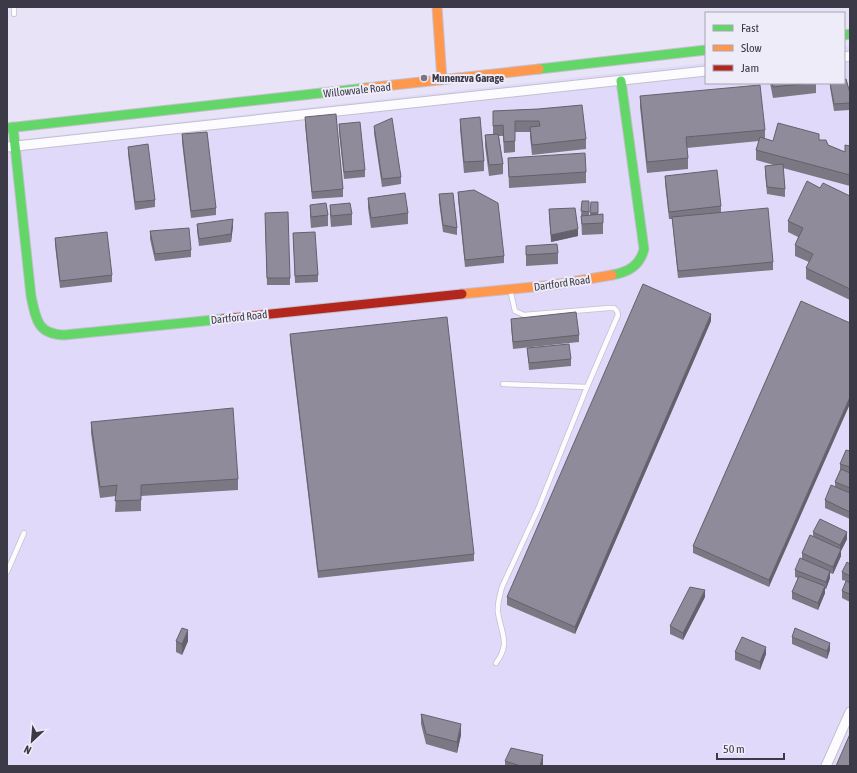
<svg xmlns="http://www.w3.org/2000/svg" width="857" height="773" font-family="'Asap Condensed',sans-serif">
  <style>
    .built { fill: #e1d9fa }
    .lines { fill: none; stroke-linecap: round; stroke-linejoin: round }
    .lane-casing { stroke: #c3c0cf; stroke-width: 6 }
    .street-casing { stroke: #c3c0cf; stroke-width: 11 }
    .fast-casing { stroke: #c3c0cf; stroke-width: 11 }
    .slow-casing { stroke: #c3c0cf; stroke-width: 11 }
    .jam-casing { stroke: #c3c0cf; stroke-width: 11 }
    .lane { stroke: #fcfbfe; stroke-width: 4.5 }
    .street { stroke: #fcfbfe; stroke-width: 9 }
    .fast { stroke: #63d668; stroke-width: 9 }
    .slow { stroke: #ff974d; stroke-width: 9 }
    .jam { stroke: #b3261e; stroke-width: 9 }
    .wall { fill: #7b7884 }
    .shaded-wall { fill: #64616c }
    .building { fill: #8f8b9a; stroke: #64616c }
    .poi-dot { fill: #797585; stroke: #efecfa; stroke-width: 1.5 }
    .labels { text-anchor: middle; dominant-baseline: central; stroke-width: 4; stroke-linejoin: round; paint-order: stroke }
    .poi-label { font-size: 11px; font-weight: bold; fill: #3d3a48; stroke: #efecfa; text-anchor: start }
    .street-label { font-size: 11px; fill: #3d3a48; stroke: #efecfa }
  </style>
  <rect width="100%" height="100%" fill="#e8e3f7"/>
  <path class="built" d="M850 46V766H7V141L706 63V83H844V47Z"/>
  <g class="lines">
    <defs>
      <path id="lane" d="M14 7V14
        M503 384 587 387 618 315 617 311 614 308H609L524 315 515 311 510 289
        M7 572 24 533
        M496 663C511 643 501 634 498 612 497 603 500 595 502 587L538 509 587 387"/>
      <path id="street" d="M844 57 850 56
        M7 147 706 71
        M826 766 850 712"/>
      <path id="fast" d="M844 35 850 34
        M539 69 706 50
        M13 127 31 296C36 319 37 334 64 335L223 319
        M7 128 366 88
        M612 275C628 272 640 266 644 249L621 81"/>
      <path id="slow" d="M437 7 442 80
        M366 88 539 69
        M462 294 553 285 612 275"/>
      <path id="jam" d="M223 319 462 294"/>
    </defs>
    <use href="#lane" class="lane-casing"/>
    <use href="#street" class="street-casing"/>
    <use href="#fast" class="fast-casing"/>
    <use href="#slow" class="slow-casing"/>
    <use href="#jam" class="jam-casing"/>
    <use href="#lane" class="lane"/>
    <use href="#street" class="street"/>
    <use href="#fast" class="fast"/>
    <use href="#slow" class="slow"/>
    <use href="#jam" class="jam"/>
  </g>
  <path class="wall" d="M770 83H816V93L773 98Z
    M830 83H844L850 93V110L834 111 830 87Z
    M640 96 765 130V139L773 141 819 140 828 145 845 152 850 146V186L783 168 785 189V197L767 194 765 173V166L774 165 756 160V150L759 141 687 148 688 158V169L647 173 640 107Z
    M538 109 586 139V149L532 155 530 137V132H515V152L504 153 503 136H499L503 164V174L489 176 485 146V135L493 134V111Z
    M305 117 343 189V197L312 199 305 124Z
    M460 119 484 161V171L464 173 460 129Z
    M339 124 365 170V177L344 179 339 132Z
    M374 126 401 177V184L382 187 374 133Z
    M182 134 216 208V215L191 218 182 142Z
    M128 147 155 200V207L135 210 128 154Z
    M508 158 586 172V183L509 188Z
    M665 176 721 206V213L773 262V270L678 278 672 219H669L665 183Z
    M820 188 850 196V300L806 279V268L809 262 795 256V245L798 237 788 232V221Z
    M458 192 504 256V263L465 267 458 199Z
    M439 194 457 228V235L443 232 439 202Z
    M368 198 408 213V224L371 228 368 208Z
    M582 201H589V215H590L591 202H598V214H603V234L582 235 581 216Z
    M310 205 328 215V226L311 228 310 216Z
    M330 205 352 214V225L331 227 330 215Z
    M549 209 578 236 551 242 549 216Z
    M265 220 290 278V285H267Z
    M197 224 233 226 231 242 199 246 197 231Z
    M150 231 191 250V257L155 261 150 239Z
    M293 233 318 275V282L295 283Z
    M55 238 112 275V282L60 288 55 245Z
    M526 246 558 253V264L526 266Z
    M801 301 769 587 693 553V546Z
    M511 319 579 335V342L513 349 511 326Z
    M711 321 575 634 507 605V597Z
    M290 334 474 554V561L318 578 290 341Z
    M527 348 571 359V366L529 370Z
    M91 422 238 479V490L141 496V511L115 512 116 496 100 498 91 433Z
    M850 451V519L825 508V500L835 487V482L840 470V464Z
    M813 532 847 539 841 551V556L833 574 830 573V578L826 589H825V593L818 610 792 599V592L798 578 795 577V570L802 559V553L813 536Z
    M850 553V602L842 598V591L846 581 842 580V572L849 563V556Z
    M705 597 683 640 670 634V626Z
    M792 637 830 650 827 659 792 644Z
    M176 641H188L182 655 176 652Z
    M735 652 766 654 760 670 735 660Z
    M421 714 461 735 457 753 426 744 421 724Z
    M505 761 543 766H505Z"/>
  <path class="shaded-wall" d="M233 219V226L231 242V234Z
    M578 229V236L551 242V235Z
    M711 314V321L575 634V627Z
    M850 397V404L769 587V580Z
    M847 532V539L841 551V556L833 574V567L840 550V545Z
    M830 571V578L826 589V582Z
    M825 586V593L818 610V603Z
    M705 590V597L683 640V633Z
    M188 630V641L182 655V644Z
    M830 643V650L827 659V651Z
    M766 647V654L760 670V662Z
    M461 724V735L457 753V742Z
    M543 755V766H540Z"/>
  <path class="building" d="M844 79H846L850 93V103L834 104 830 83H844Z
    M772 83H811L773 87Z
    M760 85 765 130 686 137 688 158 647 162 640 96Z
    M582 105 586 139 532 145 530 127 540 126 539 121H515V141L504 142 503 125 493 126V111L538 109Z
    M336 114 343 189 312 192 305 117Z
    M480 117 484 161 464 162 460 119Z
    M392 118 401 177 382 179 374 126Z
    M360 122 365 170 344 172 339 124Z
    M778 123 819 134V140H826L828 145 845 152V145L850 146V175L756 150 760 137 773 141Z
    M207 132 216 208 191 211 182 134Z
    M498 134 503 164 489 165 485 135Z
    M148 144 155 200 135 202 128 147Z
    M585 153 586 172 509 177 508 158Z
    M783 164 785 189 767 187 765 166Z
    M717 170 721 206 669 212 665 176Z
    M807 181 820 188 823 183 850 196V289L806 268 813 254 795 245 803 228 788 221Z
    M474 190 498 203 504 256 465 260 458 192Z
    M405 193 408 213 371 218 368 198Z
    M453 193 457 228 443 225 439 194Z
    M582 201H589V212L581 211Z
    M591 202H598V213H590Z
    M326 203 328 215 311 217 310 205Z
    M350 203 352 214 331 216 330 205Z
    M575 208 578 229 551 235 549 209Z
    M768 208 773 262 678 271 672 217Z
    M288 212 290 278H267L265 213Z
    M603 214V223L582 224 581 216Z
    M233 219 231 234 199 239 197 224Z
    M189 228 191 250 155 254 150 231Z
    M107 232 112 275 60 281 55 238Z
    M315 232 318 275 295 276 293 233Z
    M557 244 558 253 526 255V246Z
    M643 284 711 314 575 627 507 597Z
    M801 301 850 323V397L769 580 693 546Z
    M576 312 579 335 513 342 511 319Z
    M447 317 474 554 318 571 290 334Z
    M569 344 571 359 529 363 527 348Z
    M233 408 238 479 141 485V500L115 501 117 485 100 487 91 422Z
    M846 450 850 451V467L840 464Z
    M841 469 850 473V488L835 482Z
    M831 485 850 493V512L825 500Z
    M820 519 847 532 840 545 813 532Z
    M810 535 841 549 833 567 802 553Z
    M800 558 830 571 826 582 795 570Z
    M847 562 850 564V576L842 572Z
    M799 576 825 586 818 603 792 592Z
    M846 581 850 583V594L842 591Z
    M690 587 705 590 683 633 670 626Z
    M182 628 188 630 182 644 176 641Z
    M795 628 830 643 827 651 792 637Z
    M742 637 766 647 760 662 735 652Z
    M421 714 461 724 457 742 426 734Z
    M850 734V766H836Z
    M511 748 543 755 540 766H521L505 761Z"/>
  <circle class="poi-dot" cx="424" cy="78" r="4"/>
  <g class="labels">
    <g class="poi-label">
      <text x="432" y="78">Munenzva Garage</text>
    </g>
    <g class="street-label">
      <text transform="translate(357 90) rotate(-6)">Willowvale Road</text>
      <text transform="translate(562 283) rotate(-8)">Dartford Road</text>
      <text transform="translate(239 317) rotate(-6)">Dartford Road</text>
    </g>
  </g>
  <rect width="857" height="773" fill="none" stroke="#3d3a48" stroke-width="16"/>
  <rect x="705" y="12" width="140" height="72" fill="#efecfa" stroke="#a8a5b3"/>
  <rect x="713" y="25" width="20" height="6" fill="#63d668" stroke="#a8a5b3"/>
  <text x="741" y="32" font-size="12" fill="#3d3a48">Fast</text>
  <rect x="713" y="45" width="20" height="6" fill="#ff974d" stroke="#a8a5b3"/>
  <text x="741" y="52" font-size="12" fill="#3d3a48">Slow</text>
  <rect x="713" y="65" width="20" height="6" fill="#b3261e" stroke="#a8a5b3"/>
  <text x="741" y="72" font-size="12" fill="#3d3a48">Jam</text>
  <g transform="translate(32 741) rotate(206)" stroke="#efecfa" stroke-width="3" paint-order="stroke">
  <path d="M0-3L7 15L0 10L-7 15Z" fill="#3d3a48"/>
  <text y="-6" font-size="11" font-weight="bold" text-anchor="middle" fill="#3d3a48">N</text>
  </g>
  <path d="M717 753v6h67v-6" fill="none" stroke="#3d3a48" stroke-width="2"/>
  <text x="723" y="753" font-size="12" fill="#3d3a48" stroke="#efecfa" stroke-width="3" paint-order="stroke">50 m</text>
</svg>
